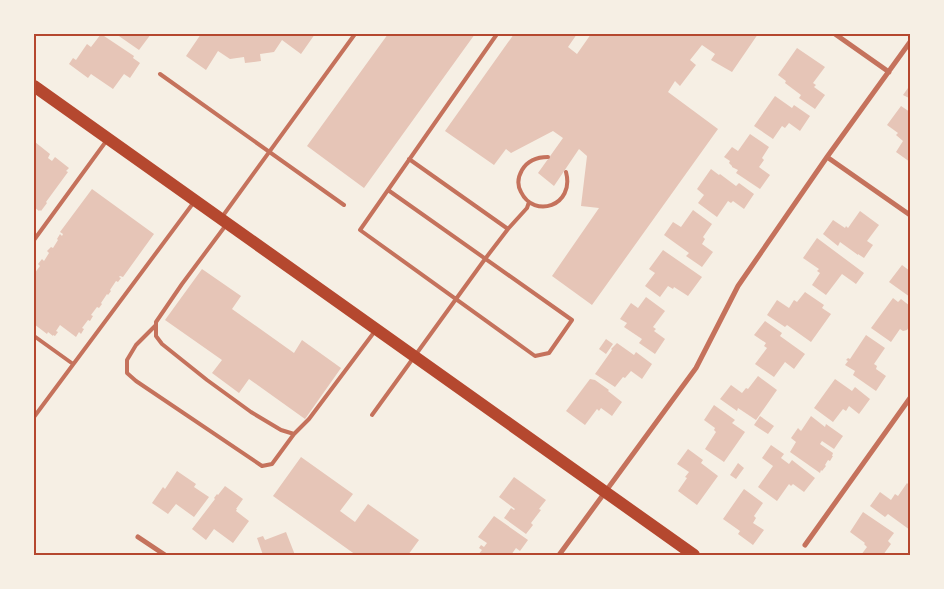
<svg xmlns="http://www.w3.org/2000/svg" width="944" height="589" font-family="'Varela Round',sans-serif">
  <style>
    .building { fill: #e6c5b7 }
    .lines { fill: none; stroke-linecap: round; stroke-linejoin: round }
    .service { stroke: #c5725c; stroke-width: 4 }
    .minor { stroke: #c5725c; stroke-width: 5 }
    .primary { stroke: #b5482f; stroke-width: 12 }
    .neatline { fill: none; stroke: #b5482f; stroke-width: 2 }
  </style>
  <rect width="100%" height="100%" fill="#f6efe4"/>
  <path class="building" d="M101 34 134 56 133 58 140 63 130 78 124 74 113 89 91 74 88 78 69 64 73 58 76 60 87 44 91 47Z
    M116 34H151L139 50Z
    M201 34H315L301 54 282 40 274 52 260 54 261 61 245 63 244 57 230 59 218 51 206 70 186 56Z
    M388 34H475L364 188 307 146Z
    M514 34H577L568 47 577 54 591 34H758L732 72 711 60 715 54 702 45 690 60 696 65 680 86 675 81 668 92 718 129 592 305 552 276 599 208 581 206 587 156 579 149 554 186 538 173 563 138 553 131 511 153 506 149 494 165 445 131Z
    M797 48 825 67 813 83 816 85 814 87 825 95 815 109 799 98 801 95 785 83 786 81 778 75Z
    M908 88 910 90V96L909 98 903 95Z
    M775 96 792 108 794 105 810 116 800 131 789 123 785 128 782 126 773 139 754 126Z
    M901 106 910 112V162L896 152 903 141 896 135 898 133 887 125Z
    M750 134 769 147 762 158 764 160 759 167 770 175 760 189 736 173 738 170 732 167V166L729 163 730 161 724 157 732 147 738 151Z
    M35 142 50 154 48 158 52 161 55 157 69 168 66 171 68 172 46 202 47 203 41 211 40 210 39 211 34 207V144Z
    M711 169 719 175 720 174 736 186 739 183 754 194 744 209 733 201 731 203 728 201 717 217 698 203 704 195 697 189Z
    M92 189 154 234 123 277 120 276 119 277 121 278 118 282 116 281 110 290 111 291 108 295 107 294 101 303 102 304 99 308 97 307 91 315 93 316 90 321 88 320 82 328 84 329 81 334 79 332 76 337 60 325 56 331 58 332 55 336 53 335V336L48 332 47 334 34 324V274L40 266 38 264 42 259 44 261 49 253 47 251 51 247 53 248 58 240 57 239 60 234 62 236 63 234 60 232Z
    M693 210 712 224 703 237 705 239 702 244 713 252 702 267 686 256 689 253 664 235 673 222 681 227Z
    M860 211 879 225 867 241 873 245 864 258 858 254V255L840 242 838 246 823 234 833 220 845 228 846 226 848 228Z
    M817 238 864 273 856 284 842 274 826 295 812 285 820 273 817 271 819 269 803 258Z
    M663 250 702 277 688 296 674 287 673 289 668 286 660 297 645 286 655 273 649 269Z
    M902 265 910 271V297L889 282Z
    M202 269 241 296 232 309 294 353 302 340 341 368 305 419 249 379 239 393 212 373 222 360 165 320Z
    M805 292 824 305 822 308 831 314 811 342 787 325 785 327 767 315 777 300 789 308 794 300 797 302Z
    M646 297 665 311 653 327 656 329 654 331 665 339 655 354 639 343 642 339 624 327 627 323 620 319 631 303 638 308Z
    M893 298 898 302 901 299 910 306V328L909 327 907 330 903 331 900 329 891 342 871 328Z
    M765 321 782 333 780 336 805 354 794 369 785 362 774 377 755 364 767 348 764 346 766 343 754 335Z
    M866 335 885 348 874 364 877 366 876 369 886 376 876 391 853 375 855 371 845 365 848 361 846 360 848 358 850 359Z
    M606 339 613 344 606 354 599 349Z
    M617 343 634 355 636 352 652 364 642 379 631 371 625 378 623 377 615 387 595 374 612 350 611 349Z
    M758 376 777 390 756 420 738 408 737 411 720 399 731 385 742 393 746 388 748 389Z
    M590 379 595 380 609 390 608 391 622 402 612 416 601 408 599 411 597 409 585 425 566 411Z
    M835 379 852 391 855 387 870 399 859 414 849 406 846 411 843 409 833 422 814 408Z
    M714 405 735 420 732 423 745 432 724 462 705 449 716 432 714 430 715 428 704 420Z
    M760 416 774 426 768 434 754 425Z
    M811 416 825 427 826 424 843 436 834 449 822 441 820 444 833 453 832 456H833L830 461 828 460 825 465 826 466 822 471 821 470 820 473 790 452 796 442 791 438 798 428 801 431Z
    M771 445 784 454 781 458 789 464 792 460 815 478 804 492 793 484 791 486 789 484 777 501 758 487 773 466 762 458Z
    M688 449 703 460 701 463 718 476 697 505 678 491 687 478 685 477 689 472 677 464Z
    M301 457 353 494 340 511 355 522 368 504 419 540 408 555H356L273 496Z
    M738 463 744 468 736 479 730 475Z
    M177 471 196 484 194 487 209 497 194 517 176 504 168 514 152 503 163 487 165 489Z
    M514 477 546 500 539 509 541 510 531 523 533 525 526 534 504 518 511 508 514 510 515 509 499 497Z
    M907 483 910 486V530L888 514 885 517 870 506 880 492 891 500 895 494 898 496Z
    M225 486 243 499 236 509H237L236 511 249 521 233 543 214 529 206 540 192 529 215 499 214 498 217 494 218 495Z
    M744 489 763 503 754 516 756 518 753 523 764 530 753 545 738 534 740 531 723 519Z
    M863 512 894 533 888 541 891 544 883 555H861L867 547 864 544 865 543 850 532Z
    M494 516 528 540 520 551 516 548 511 555H478L482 550 479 548 481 545 484 547 487 543 478 537Z
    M286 532 295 555H263L257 538 263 536 265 540Z"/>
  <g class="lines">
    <path class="service" d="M160 74 344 205
      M548 157C537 157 528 160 522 170 518 177 517 185 521 192 534 219 575 206 566 172
      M409 159 508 229
      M388 190 572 320 549 353 535 356 360 230 497 34
      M222 217 355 34
      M226 225 182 284 156 322V336L162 344 207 380 251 412 281 430 294 434 309 419 375 331
      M34 240 107 140
      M156 325 136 345 127 360V373L136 381 262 466 272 464 294 434
      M34 336 73 364
      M372 415 485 259 508 229 527 208 529 202
      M34 417 194 202"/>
    <path class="minor" d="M835 34 889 72
      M827 157 910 215
      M138 537 165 555
      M805 545 910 398
      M559 555 696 368 738 286 827 157 910 42"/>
    <path class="primary" d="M34 86 694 555"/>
  </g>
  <rect width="944" height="589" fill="none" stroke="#f6efe4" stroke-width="70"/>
  <rect x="35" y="35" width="874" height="519" class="neatline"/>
</svg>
